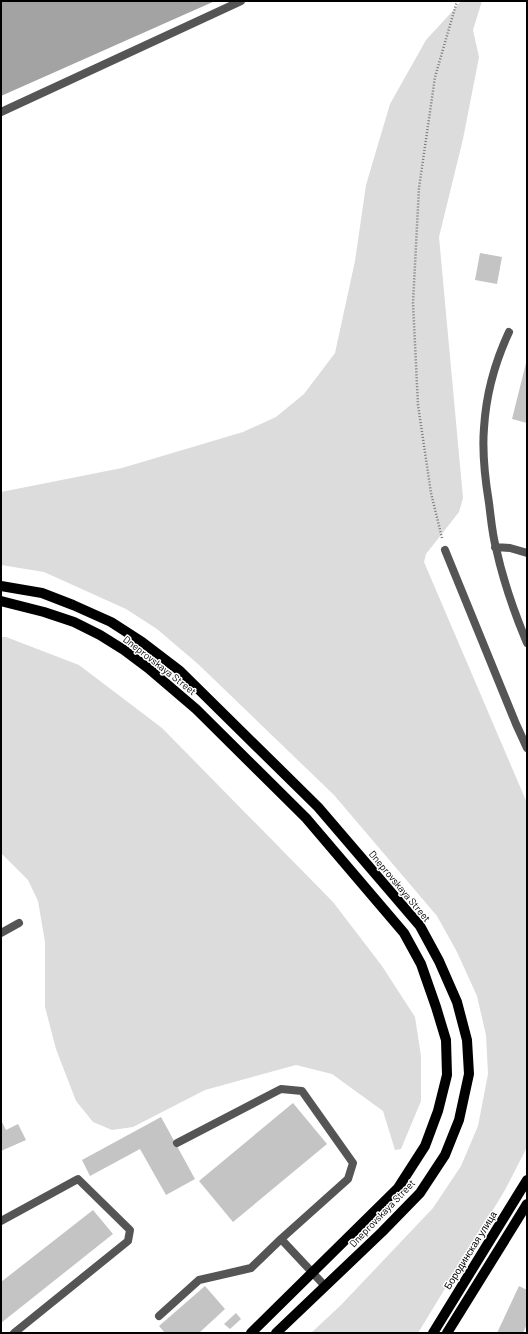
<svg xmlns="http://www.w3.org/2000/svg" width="528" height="1334" font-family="Barlow,sans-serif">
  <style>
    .green { fill: #dcdcdc }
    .water { fill: #a3a3a3 }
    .building { fill: #c4c4c4 }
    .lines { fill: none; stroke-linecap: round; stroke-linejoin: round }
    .path { stroke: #777; stroke-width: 2.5; stroke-dasharray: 1 2; stroke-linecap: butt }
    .service { stroke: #555; stroke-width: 8 }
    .primary { stroke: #000; stroke-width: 10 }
    .labels { text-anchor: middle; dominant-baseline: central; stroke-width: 3; stroke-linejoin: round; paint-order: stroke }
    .street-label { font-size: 10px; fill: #000; stroke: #fff }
  </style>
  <rect width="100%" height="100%" fill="#fff"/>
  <path class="green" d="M461 1H482L473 30 479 57 463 139 439 237 463 498 459 512 426 554 424 562 527 803V1147L505 1190 418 1333H311L341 1305 433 1208 461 1166 478 1126 488 1074 486 1035 477 996 457 952 437 916 334 795 198 664 157 629 126 609 44 572 1 565V492L122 468 243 432 276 417 304 394 335 353 355 261 366 185 390 104 426 40 448 16Z
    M1 637H6L79 665 162 728 333 902 382 966 415 1017 421 1056V1101L401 1149 395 1150 383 1111 332 1074 296 1065 205 1090 133 1127 112 1130 93 1122 76 1101 56 1049 45 1007V942L38 901 28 880 1 853Z"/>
  <path class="water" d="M1 1H215L1 96Z"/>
  <path class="building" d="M480 253 502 257 497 284 475 280Z
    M526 363H527V423L512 419Z
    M293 1103 327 1144 233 1222 199 1181Z
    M161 1117 195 1179 166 1195 140 1149 90 1176 82 1160Z
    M1 1120 6 1130 18 1124 26 1140 1 1151Z
    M93 1210 113 1234 1 1323V1282Z
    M205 1286 225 1309 199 1333H165L159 1326Z
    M519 1286 527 1290V1324L523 1333H497Z
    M236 1313 241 1319 230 1329 224 1324Z"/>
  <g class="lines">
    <path class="path" d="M442 538 431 493 418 405 413 303 419 188 435 77 457 1"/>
    <path class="service" d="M1 112 241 1
      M509 332C495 362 486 395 484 428 482 453 485 479 489 503 491 518 492 533 496 548 503 580 514 612 527 643
      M495 547 510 548 527 553
      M445 550 516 724 527 748
      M1 933 19 923
      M177 1143 281 1089 302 1091 353 1163 348 1179 281 1239
      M1 1221 78 1179 130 1230 128 1241 14 1333
      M159 1316 199 1280 251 1268 281 1239 325 1286"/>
    <path class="primary" d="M1 586 42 593 73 605 111 622 142 642 180 671 318 807 420 926 439 961 457 1002 467 1040 469 1074 459 1120 445 1155 420 1193 382 1232 276 1333
      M1 601 44 612 74 622 100 635 124 650 148 668 196 709 306 818 404 933 421 964 436 1007 446 1040 447 1075 438 1111 425 1146 398 1188 251 1333
      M433 1333 527 1180
      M447 1333 527 1204"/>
  </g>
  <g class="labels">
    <g class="street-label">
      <text transform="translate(160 665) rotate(38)">Dneprovskaya Street</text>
      <text transform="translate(400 886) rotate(50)">Dneprovskaya Street</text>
      <text transform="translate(382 1213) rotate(-46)">Dneprovskaya Street</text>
      <text transform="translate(470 1250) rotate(-58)">Бородинская улица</text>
    </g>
  </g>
  <rect width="528" height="1334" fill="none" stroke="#000000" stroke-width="4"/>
</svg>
